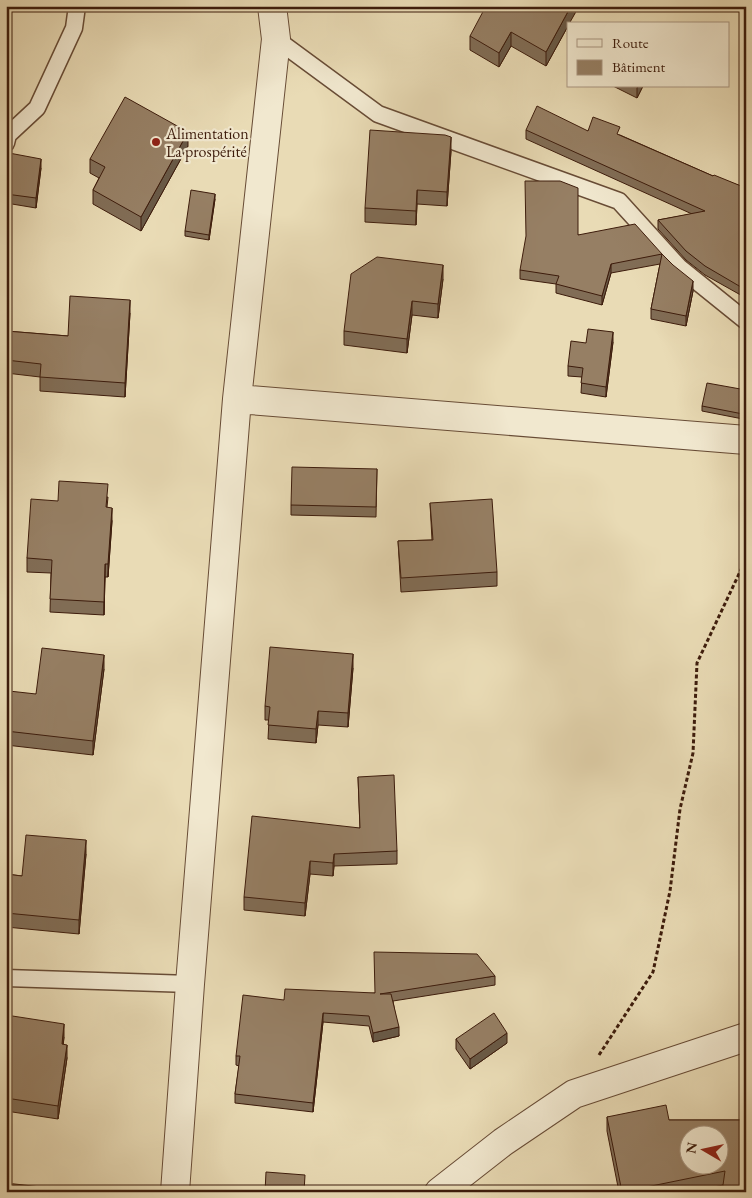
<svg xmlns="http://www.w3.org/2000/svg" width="752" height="1198" font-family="'EB Garamond',serif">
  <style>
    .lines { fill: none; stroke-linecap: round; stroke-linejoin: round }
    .lane-casing { stroke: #684c36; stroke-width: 19 }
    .street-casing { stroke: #684c36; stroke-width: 30 }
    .path { stroke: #3d1c0c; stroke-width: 3; stroke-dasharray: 4 2.5; stroke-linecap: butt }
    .lane { stroke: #f1e8cf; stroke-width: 16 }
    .street { stroke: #f1e8cf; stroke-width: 28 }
    .wall { fill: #816d56; stroke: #3d1c0c }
    .shaded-wall { fill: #695946; stroke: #3d1c0c }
    .building { fill: #967f64; stroke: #3d1c0c; fill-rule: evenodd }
    .poi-dot { fill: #8f2418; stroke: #f1e8cf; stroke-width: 2 }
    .labels { text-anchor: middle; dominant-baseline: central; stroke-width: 4.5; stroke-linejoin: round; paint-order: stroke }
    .poi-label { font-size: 16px; fill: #3d1c0c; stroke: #f1e8cf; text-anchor: start }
  </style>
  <rect width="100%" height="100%" fill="#e9dbb5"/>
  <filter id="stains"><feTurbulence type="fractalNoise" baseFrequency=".004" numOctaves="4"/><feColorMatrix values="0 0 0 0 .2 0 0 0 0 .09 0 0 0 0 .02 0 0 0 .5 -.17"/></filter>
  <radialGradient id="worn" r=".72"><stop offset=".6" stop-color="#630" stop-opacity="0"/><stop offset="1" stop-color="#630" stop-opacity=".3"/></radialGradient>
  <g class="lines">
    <defs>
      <path id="lane" d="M276 39 378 114 619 201 679 267 746 321
        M6 143 8 135 37 108 74 28 77 6
        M6 978 190 984"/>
      <path id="street" d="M237 399 746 440
        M175 1192 190 984 237 399 276 39 272 6
        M439 1192 503 1142 574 1094 746 1037"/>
    </defs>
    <use href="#lane" class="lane-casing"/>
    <use href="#street" class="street-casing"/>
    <path class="path" d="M599 1055 653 972 670 891 680 809 693 753 697 663 746 559"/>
    <use href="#lane" class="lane"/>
    <use href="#street" class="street"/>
  </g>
  <path class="wall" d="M578 6V8L568 24V26L546 66 511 46 499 67 470 50V36Z
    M613 86H643L637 98Z
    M526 130 588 131 620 135 713 176 746 188V204L745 206 746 207V298L705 275 686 260 658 229V220L692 214 526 139Z
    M188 146 141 231 93 204V190L99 178 90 173V159Z
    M451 151 447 206 417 204 416 225 365 222V208Z
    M41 168 36 208 6 203V172Z
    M215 199 209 240 185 236V231Z
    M578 235 662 254 693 291 686 326 651 319V309L660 264 611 273 602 305 556 293V284L520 279V270Z
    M443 279 438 318 412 315 407 353 344 345V331Z
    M130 313 125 397 40 391V377L6 373V331L68 336Z
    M613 342 606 397 581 393 582 377 568 376V366L586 343Z
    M746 390V406L743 419 702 411V406Z
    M377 469 376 517 291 515V505Z
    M108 497 107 507 112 521 108 577H105L104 615 50 612 51 573 27 572V558L58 501Z
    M430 503 497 572V586L401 592 398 541 432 540Z
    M741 556H746V603H741Z
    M353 668 348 727 318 725 316 743 268 739 269 720H265V706Z
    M104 669 93 755 6 745V711L36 694Z
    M358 777 397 851V864L334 866 333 876 310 874 305 916 244 910V897L360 828Z
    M86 854 79 934 6 927V874L22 876Z
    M495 976V985L393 1001 399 1036 373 1042 369 1026 323 1022 313 1112 235 1103V1094L239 1066 236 1065V1056L284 1000 375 993Z
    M6 1015 64 1037 63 1045 67 1058 58 1119 6 1111Z
    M456 1039 507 1043 470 1069 456 1049Z
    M607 1117 669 1120H746L723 1185 691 1192H619L607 1131Z"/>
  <path class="shaded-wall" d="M571 6H578V8L569 24H568V26L546 66V52Z
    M511 32V46L499 67V53Z
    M638 86H643L637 98V88Z
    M188 132V146L141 231V217Z
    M451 137V151L447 206V192Z
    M41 159V168L36 208V198Z
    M417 190V204L416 225V211Z
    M215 194V199L209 240V235Z
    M746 196V204L742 214V205Z
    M611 264V273L602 305V296Z
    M443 265V279L438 318V304Z
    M693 281V291L686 326V316Z
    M130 300V313L125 397V383Z
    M412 301V315L407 353V339Z
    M613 332V342L606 397V387Z
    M112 508V521L108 577V564Z
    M105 564V577L104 615V602Z
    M353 654V668L348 727V713Z
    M104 655V669L93 755V741Z
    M318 711V725L316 743V729Z
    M86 840V854L79 934V920Z
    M334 854V866L333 876V863Z
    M310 861V874L305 916V903Z
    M323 1013V1022L313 1112V1103Z
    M64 1024V1037L62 1057V1044Z
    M399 1027V1036L373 1042V1033Z
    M507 1033V1043L470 1069V1059Z
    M67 1045V1058L58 1119V1106Z"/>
  <path class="building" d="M486 6H571L546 52 511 32 499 53 470 36Z
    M125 97 188 132 141 217 93 190 105 167 90 159Z
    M537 106 588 131 593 117 620 127 617 134 713 176 714 175 746 188V196L742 205 746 207V290L705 266 686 251 658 220 705 211 526 130Z
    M370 130 445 135 451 137 447 192 417 190 416 211 365 208Z
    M9 153 41 159 36 198 6 194V172Z
    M525 181H560L578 188V235L635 224 662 254 611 264 602 296 556 284 559 276 520 270 526 236Z
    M191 190 215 194 209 235 185 231Z
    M662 254 673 265 693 281 686 316 651 309Z
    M377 257 443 265 438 304 412 301 407 339 344 331 351 274Z
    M70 296 130 300 125 383 40 377 41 364 6 360V331L68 336Z
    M588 329 613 332 606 387 581 383 583 368 568 366 571 341 586 343Z
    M707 383 746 390V401L743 414 702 406Z
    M292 467 377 469 376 507 291 505Z
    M59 481 108 484 106 507 112 508 108 564H105L104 602 50 599 52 560 27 558 31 499 58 501Z
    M492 499 497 572 401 578 398 541 433 540 430 503Z
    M741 556H746V586H741Z
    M270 647 353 654 348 713 318 711 316 729 268 725 270 707 265 706Z
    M42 648 104 655 93 741 6 731V711L9 691 36 694Z
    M394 775 397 851 334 854 333 863 310 861 305 903 244 897 252 816 360 828 358 777Z
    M26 835 86 840 79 920 6 913V874L22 876Z
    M374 952 477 954 495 976 380 994H391L399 1027 373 1033 369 1016 323 1013 313 1103 235 1094 240 1056H236L243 995 284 1000 285 989 375 993Z
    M494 1013 507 1033 470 1059 456 1039Z
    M6 1015 64 1024 62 1044 67 1045 58 1106 6 1098Z
    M666 1105 669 1120H746V1192H722L725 1171 622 1192 607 1117ZM690 1136H720V1166H690Z
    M266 1172 305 1175 304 1192H265Z
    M6 1183 50 1188V1192H6Z"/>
  <circle class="poi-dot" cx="156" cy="142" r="5"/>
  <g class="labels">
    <g class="poi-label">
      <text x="166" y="133">Alimentation<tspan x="166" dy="18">La prospérité</tspan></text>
    </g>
  </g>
  <rect width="752" height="1198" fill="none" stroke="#e9dbb5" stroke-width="25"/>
  <rect x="8" y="8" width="737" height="1183" fill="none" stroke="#3d1c0c" stroke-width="2.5"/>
  <rect x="12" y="12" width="727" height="1173" fill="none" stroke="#3d1c0c"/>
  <rect x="567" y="22" width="162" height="65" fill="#f1e8cf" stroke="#a99681"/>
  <rect x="577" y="39" width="25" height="8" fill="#f1e8cf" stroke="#a99681"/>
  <text x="612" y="48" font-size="15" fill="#3d1c0c">Route</text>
  <rect x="577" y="60" width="25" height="15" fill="#967f64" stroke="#a99681"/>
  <text x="612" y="72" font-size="15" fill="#3d1c0c">Bâtiment</text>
  <g transform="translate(704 1150) rotate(279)"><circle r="24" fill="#f1e8cf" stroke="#a99681"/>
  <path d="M0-4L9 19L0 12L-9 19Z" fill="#8f2418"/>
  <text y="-8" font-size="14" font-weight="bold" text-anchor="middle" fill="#3d1c0c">N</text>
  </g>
  <rect width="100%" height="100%" filter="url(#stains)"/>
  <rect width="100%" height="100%" fill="url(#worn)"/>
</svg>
